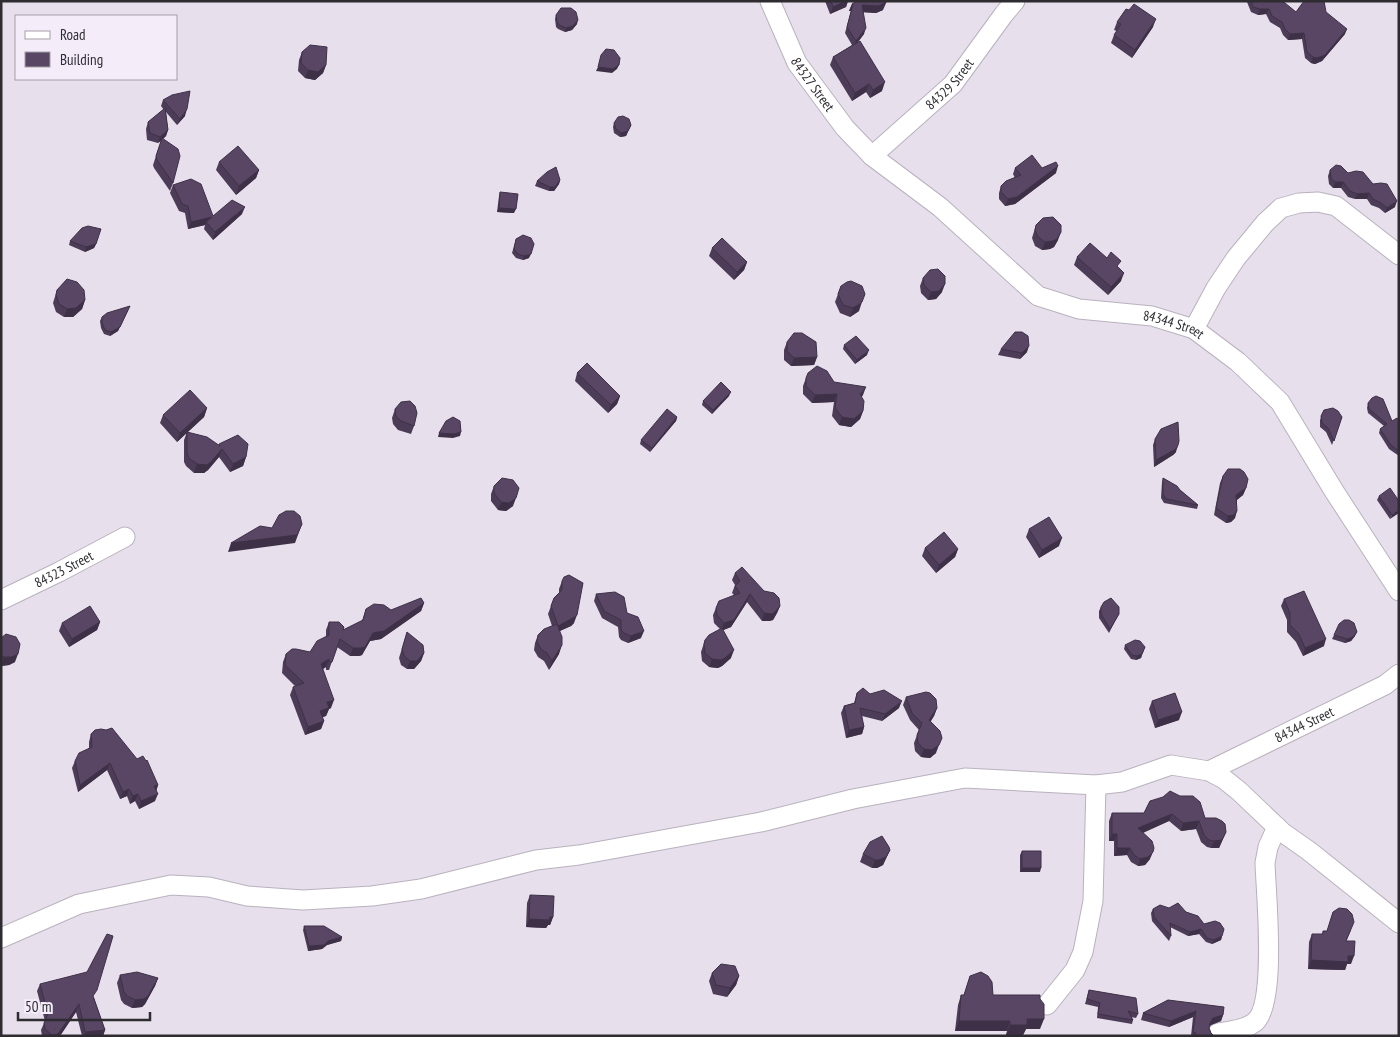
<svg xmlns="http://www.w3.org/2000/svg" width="1400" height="1037" font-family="'PT Sans Narrow',sans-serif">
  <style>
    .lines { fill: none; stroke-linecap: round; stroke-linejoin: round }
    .minor-casing { stroke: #b9b2be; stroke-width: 21 }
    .minor { stroke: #fff; stroke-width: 19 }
    .wall { fill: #4d3c57 }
    .shaded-wall { fill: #3e3147 }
    .building { fill: #594665; stroke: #3e3147 }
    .labels { text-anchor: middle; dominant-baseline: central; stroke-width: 5; stroke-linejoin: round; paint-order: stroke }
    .street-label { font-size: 14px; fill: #2f2c31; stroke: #f4ecf9 }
  </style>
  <rect width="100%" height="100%" fill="#e7dfeb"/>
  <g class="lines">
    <defs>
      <g id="minor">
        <path id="s1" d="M770 1 797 63 845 128 872 156 940 207 1038 296 1079 309 1152 316 1194 329 1238 362 1280 402 1334 491 1399 591"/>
        <path id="s2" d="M872 156 953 84 1004 14 1015 1"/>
        <path d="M1194 329 1216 288 1236 258 1265 223 1281 208 1299 203 1318 202 1336 206 1399 255"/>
        <path id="s3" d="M1 600 59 572 125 537"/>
        <path id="s4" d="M1209 771 1385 685 1399 674"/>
        <path d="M1 938 79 904 171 885 209 887 247 896 303 900 372 896 421 889 536 860 579 855 761 822 853 799 965 778 1096 785 1122 782 1171 765 1209 771 1224 779 1239 791 1282 832 1309 851 1399 923"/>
        <path d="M1047 1005 1075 970 1083 952 1093 901 1096 785"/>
        <path d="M1218 1033C1230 1031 1245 1030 1255 1022 1277 1003 1266 894 1265 863L1268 847 1277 827"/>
      </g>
    </defs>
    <use href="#minor" class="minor-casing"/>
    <use href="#minor" class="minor"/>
  </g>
  <path class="wall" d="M825 1H848L846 7 830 14Z
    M1247 1H1279L1296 12H1326L1345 34 1322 61 1315 64 1311 63 1305 58 1302 39 1288 40 1283 35 1280 28 1270 22 1266 14 1258 15 1251 12 1247 2Z
    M852 4 883 10 876 13 863 12 864 34 858 42 882 91 870 98 866 92 852 101 830 65 833 57 852 45 845 33 851 11H849Z
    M556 15 577 24 572 30 565 32 558 29 556 27 555 19Z
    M1117 22 1153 27 1132 58 1111 43 1114 35 1117 31 1114 30Z
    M302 52 326 65 323 73 315 80 305 78 298 71 299 60Z
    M163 100 185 116 177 125 166 112 168 130 166 136 163 139 173 183 170 191 154 168 153 165 161 141 158 143 147 140 146 129 148 122 164 110 161 106Z
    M614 123 631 125 626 136 620 137 614 133 613 127Z
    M219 162 259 170 256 178 236 195 216 170Z
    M1015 168H1042L1056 173 1015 204 1005 206 999 199V193L1001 186 1015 178 1013 174Z
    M1330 170 1348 173 1373 184 1395 207 1385 213 1379 208 1371 205 1367 199H1355L1348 197 1341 188H1333L1329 184 1328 176Z
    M560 180 559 184 554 191H549L535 186 537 181Z
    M173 185 213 216 242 214 213 240 204 229 205 225 188 229 185 213 179 211 170 193Z
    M500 192 514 213 497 212 499 196Z
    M1036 225 1058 240 1054 247 1050 249 1042 250 1035 246 1032 238Z
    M516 239 529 258 523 260 516 258 512 253Z
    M70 241 96 244 94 248 85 252 69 245Z
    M712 248 747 262 744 270 734 280 709 256Z
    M1077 257 1107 258 1119 268 1121 281 1108 295 1074 265Z
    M923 278 942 292 936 299 928 300 921 293 920 286Z
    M841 286 859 311 850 317 840 313 835 302Z
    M57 290 85 300 82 309 73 317H64L56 312 53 303Z
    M128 310 118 331 110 336 104 334 101 328 100 321 102 317Z
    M787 342 817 357 814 365 791 366 784 360V350Z
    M844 345 867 355 855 364 843 349Z
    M1001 349 1027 352 1020 359 998 355Z
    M577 373 620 396 617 404 608 413 575 381Z
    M806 378 834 382 863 395 861 397 863 411 860 419 851 427 839 425 832 416 834 402 812 403 803 394V386Z
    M729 396 712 414 702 405 703 401Z
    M1368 403 1392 421H1399V456L1389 449 1379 433 1380 429 1384 426 1368 413 1367 408Z
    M207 408 204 417 177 442 160 423 163 415Z
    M395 409 414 426 411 434 398 430 393 424 392 418Z
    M1324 410 1342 417 1332 445 1326 432 1320 427V420Z
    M677 417 676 421 650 452 640 444 641 440Z
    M187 432 219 445 246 457 243 466 230 472 219 457 208 470 204 473H194L186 466 184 462V440Z
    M1155 439 1176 452 1173 455 1154 467 1153 445Z
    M1223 476 1246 488 1243 495 1237 500 1235 518 1231 522 1226 523 1214 515 1220 483Z
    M1163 478 1180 490 1198 505 1197 509 1164 503 1161 498 1162 482Z
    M494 486 513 506 506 511 498 510 491 501V494Z
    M1379 496 1399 501 1390 519 1377 500Z
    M1029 529 1059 546 1039 558 1026 537Z
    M925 548 958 549 955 557 936 573 922 556Z
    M735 573 764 591 780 606 777 613 773 620 769 621H762L747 602 731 627 723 630 731 658 722 666 718 668 709 667 702 661 701 652 705 640 720 629 714 623 713 615 716 608 734 595 732 593 735 585 732 580Z
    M562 581 574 623 571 626 560 631 559 654 549 670 544 661 538 657 534 650 535 643 538 635 552 626 548 614 554 598 559 593V589Z
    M596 594 627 613 641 638 628 643 621 640 619 637 618 627 602 618 594 601Z
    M1284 599 1324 646 1303 656 1296 642 1287 632V620L1281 606Z
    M424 603 421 611 381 639 370 641 362 655 359 656H350L337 647 329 670H326V667L323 669 331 708 329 709 326 716 322 717 324 721 321 729 305 735 290 695 293 687 295 686 282 673 283 662 286 654 310 652 326 637V630L329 622 343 630 362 621 366 609 391 610Z
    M1101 607 1119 614 1109 633 1099 618V611Z
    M100 622 97 630 69 647 59 631 62 623Z
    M407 632 424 653 421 661 414 669H407L401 665 399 658Z
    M1334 635 1355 636 1351 641 1345 643 1332 639Z
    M1 638 15 662 9 665 1 666Z
    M1125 645 1145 647 1141 658 1136 660 1131 659 1124 649Z
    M857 693 870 694 899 708 882 721 862 716 864 727 862 734 846 738 841 713 844 706 854 703Z
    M906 697 937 708 934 716 931 721 936 753 930 758 921 757 915 751 914 743 919 730 910 720 903 705Z
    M1152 701 1179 720 1155 728 1149 709Z
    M91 734 137 759 146 761 158 785 156 791 155 801 139 809 135 801 130 804 127 796 120 799 107 770 78 792 72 768 75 761 89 748V742Z
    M1150 801 1205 818 1223 839 1219 848H1211L1207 847 1201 842 1196 829 1181 831 1169 821 1143 833 1150 859 1145 865 1138 866 1131 862 1127 855 1114 856V841H1109V821L1112 813H1144Z
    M890 850 883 865 877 868H872L860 862 863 854Z
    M1022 851 1040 872H1020V855Z
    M530 895 553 917 550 925H548L546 928 526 927 527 903Z
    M1169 908 1186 912 1222 936 1221 940 1212 944 1206 942 1199 934 1188 936 1170 927 1171 936 1169 941 1152 921 1151 913 1153 909Z
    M1333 912 1351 930 1346 941 1351 964H1347L1345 970 1308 969 1309 942 1312 934H1322L1323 931H1327Z
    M304 926 342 937 341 941 327 945 322 949 308 951 303 930Z
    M712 973 739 976 736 985 727 997 713 994 709 981Z
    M120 975 158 978 155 986 145 1004 142 1007 132 1008 124 1004 121 1000 117 983Z
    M970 976 993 995 1040 1029H1026L1023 1035H1006L1007 1031H955L958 1005 961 995H964Z
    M40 984 94 998 105 1030 103 1036H82L76 1012 60 1036H42L41 1030 45 1021 37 991Z
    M1089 990 1138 1014 1136 1018 1131 1017 1133 1020 1132 1024 1097 1018 1098 1007 1085 1004Z
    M1168 1000 1223 1015 1221 1021 1211 1025 1209 1027 1211 1033 1214 1036H1191L1193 1017 1169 1027 1141 1020 1143 1013Z"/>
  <path class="shaded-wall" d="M846 1H848L846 7 830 14 833 7Z
    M887 1 883 10 876 13 859 12 862 5Z
    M852 4H853L851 11H849Z
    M1260 9H1269L1266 14 1258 15Z
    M1156 19 1153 27 1132 58 1135 50Z
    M578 20 577 24 572 30 565 32 566 28Z
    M866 28 864 34 854 47 856 41Z
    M1347 29 1345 34 1322 61 1315 64 1311 63 1313 57Z
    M1304 33 1302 39 1288 40 1290 34Z
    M326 65 323 73 315 80 305 78 308 70Z
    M619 65 617 69 612 73 596 71 598 67Z
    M885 82 882 91 870 98 873 90Z
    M869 84 866 92 852 101 855 93Z
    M187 109 185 116 177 125 180 119Z
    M631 125 626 136 620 137 621 133Z
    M168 130 166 136 158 143 160 137Z
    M1058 166 1056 173 1015 204 1005 206 1008 199Z
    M259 170 256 178 236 195 239 186Z
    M560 180 559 184 554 191H549L550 187Z
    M1335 182H1343L1341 188H1333Z
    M1369 193 1367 199H1355L1357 194Z
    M1397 201 1395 207 1385 213 1387 208Z
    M245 207 242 214 213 240 215 232Z
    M499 208 516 209 514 213 497 212Z
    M212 217 206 222 205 225 188 229 191 222Z
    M1061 232 1058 240 1054 247 1050 249 1042 250 1045 242Z
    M96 244 94 248 85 252 86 247Z
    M531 254 529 258 523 260 524 256Z
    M747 262 744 270 734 280 737 272Z
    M1124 273 1121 281 1108 295 1111 287Z
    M945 284 942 292 936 299 928 300 931 292Z
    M85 300 82 309 73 317H64L67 309Z
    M862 302 859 311 850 317 853 308Z
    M128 310 118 331 110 336 111 332Z
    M1029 346 1027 352 1020 359 1022 353Z
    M869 350 867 355 855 364 857 360Z
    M817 357 814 365 791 366 794 358Z
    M866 387 863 395 857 403 860 394Z
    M731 392 729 396 712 414 713 410Z
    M837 394 834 402 812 403 815 395Z
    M620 396 617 404 608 413 611 405Z
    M207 408 204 417 177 442 180 433Z
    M863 411 860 419 851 427 839 425 842 417Z
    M677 417 676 421 650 452 652 448Z
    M461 432 460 436 453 438 438 437 439 433Z
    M1178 445 1176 452 1173 455 1154 467 1156 460Z
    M222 449 219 457 208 470 204 473H194L197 464Z
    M246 457 243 466 230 472 233 464Z
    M1246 488 1243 495 1234 502 1236 495Z
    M516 498 513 506 506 511 498 510 501 502Z
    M1399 510V513L1390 519 1392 515Z
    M1237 511 1235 518 1231 522 1226 523 1228 516Z
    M302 524 295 543 228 552 231 543Z
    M1062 538 1059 546 1039 558 1042 550Z
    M958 549 955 557 936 573 939 565Z
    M750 594 747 602 731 627 721 631 724 623Z
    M424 603 421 611 381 639 370 641 362 655 359 656H350L353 648 373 633Z
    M780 606 777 613 773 620 769 621H762L764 613Z
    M577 615 574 623 571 626 555 633 558 626Z
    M100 622 97 630 69 647 72 639Z
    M644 631 641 638 628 643 631 636Z
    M1357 632 1355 636 1351 641 1345 643 1347 639Z
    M1326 639 1324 646 1303 656 1305 648Z
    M562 645 559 654 549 670 552 661Z
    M734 650 731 658 722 666 718 668 709 667 712 659Z
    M424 653 421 661 414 669H407L410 661Z
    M18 654 15 662 9 665 1 666 4 657Z
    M1142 654 1141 658 1136 660 1137 656Z
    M329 659 326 667 318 672 321 664Z
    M334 700 331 708 329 709 326 716 317 719 320 711 327 702Z
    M902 701 899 708 882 721 885 714Z
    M937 708 934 716 926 728 929 720Z
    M1182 712 1179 720 1155 728 1158 720Z
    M324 721 321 729 305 735 308 727Z
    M864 727 862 734 846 738 849 730Z
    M939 745 936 753 930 758 921 757 924 749Z
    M110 763 107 770 78 792 80 785Z
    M158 785 156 792 154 786Z
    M129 789 127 796 120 799 123 792Z
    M138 794 135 801 130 804 133 796Z
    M158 794 155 801 139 809 141 801Z
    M1172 814 1169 821 1135 836 1138 828Z
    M1199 821 1196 829 1181 831 1183 823Z
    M1226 832 1219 848H1211L1214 841Z
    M1112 834H1117L1114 841H1109Z
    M1117 848H1130L1127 855 1114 856Z
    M890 850 883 865 877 868H872L875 860Z
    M1153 852 1150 859 1145 865 1138 866 1140 859Z
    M1022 868H1041L1040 872H1020Z
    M550 917H553L550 925H548L546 928 526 927 529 919Z
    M1201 929 1199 934 1188 936 1190 932Z
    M1222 936 1221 940 1212 944 1214 940Z
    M342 937 341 941 327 945 322 949 308 951 309 946Z
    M1348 956H1354L1351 964H1347L1345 970 1308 969 1311 960Z
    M739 976 736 985 727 997 730 988Z
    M158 978 155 986 145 1004 142 1007 132 1008 135 1000Z
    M79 1004 76 1012 60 1036H52Z
    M1196 1011 1193 1017 1169 1027 1171 1021Z
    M1223 1015 1221 1021 1211 1025 1207 1029 1210 1023 1213 1018Z
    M1027 1019H1044L1040 1029H1026L1023 1035H1006L1010 1025Z
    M959 1021H1010L1007 1031H955Z
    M105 1030 103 1036H84L85 1032Z"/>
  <path class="building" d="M831 1H846L833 7Z
    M855 1H886L885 3 878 6 862 5 866 28 856 41 847 27 853 4H852L854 3Z
    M1251 1H1279L1285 3 1296 12 1304 1H1324L1326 12 1347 29 1325 55 1317 58 1313 57 1307 52 1304 33 1290 34 1285 29 1282 22 1272 16 1269 9H1260L1253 7Z
    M1134 4 1156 19 1135 50 1114 35 1121 24 1117 22 1126 9 1129 10Z
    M561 8H571L576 12 578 20 573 26 566 28 559 25 557 22 556 15Z
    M860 41 885 82 873 90 869 84 855 93 833 57Z
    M310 45 327 47 326 65 318 72 308 70 301 63 302 52Z
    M606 49 614 50 620 58 619 65 613 69 598 67 601 55Z
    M190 91 187 109 180 119 163 100 172 95Z
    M165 108 168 130 160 137 150 133 148 122Z
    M623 116 629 119 631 125 628 131 621 133 616 129 614 123 618 117Z
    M162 138 178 149 180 156 173 183 157 160 156 156Z
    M238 146 259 170 239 186 219 162Z
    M1032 155 1042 168 1056 162 1058 166 1017 197 1008 199 1001 192V186L1006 181 1021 175 1015 168Z
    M1336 165 1341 166 1348 173 1356 171 1363 172 1373 184 1381 183 1387 184 1397 201 1387 208 1381 203 1373 199 1369 193 1357 194 1350 191 1343 182H1335L1331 178 1330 170Z
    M556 167 560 180 555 187H550L537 181 547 172Z
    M191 179 201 184 213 216 232 200 245 207 215 232 206 222 212 217 191 222 188 206 182 204 173 185Z
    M500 192 518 194 516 209 499 208Z
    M1053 217 1061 225V232L1057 239 1053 241 1045 242 1038 237 1035 230 1036 225 1043 218Z
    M88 226 101 229 96 244 86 247 70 241 82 228Z
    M523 235 531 238 534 244 531 254 524 256 518 254 514 249 516 239Z
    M722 238 747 262 737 272 712 248Z
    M1090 243 1107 258 1111 252 1121 261 1117 266 1124 273 1111 287 1077 257Z
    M938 269 945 276V284L939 291 931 292 924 285 923 278 930 270Z
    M67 279 77 282 84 290 85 300 76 308 67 309 59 304 56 295 57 290Z
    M851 281 862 286 865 294 862 302 853 308 843 305 838 294 841 286 847 282Z
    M130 306 120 327 111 332 105 330 102 323V317L107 313Z
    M1015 332H1022L1028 336 1029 346 1022 353 1001 349Z
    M794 333H802L816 342 817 357 794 358 787 351V342Z
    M856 336 869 350 857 360 844 345Z
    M587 363 620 396 611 405 577 373Z
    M817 366 827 371 834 382 866 387 860 394 864 401 863 411 854 419 842 417 835 408 837 394 815 395 806 386V378L808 373Z
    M721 382 731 392 713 410 703 401Z
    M190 390 207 408 180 433 163 415Z
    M1376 396 1383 399 1392 421 1397 418 1399 421V451L1391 445 1380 429 1387 424 1369 409 1368 403 1372 398Z
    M410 401 415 406 417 413 414 426 401 421 396 416 395 409 401 402Z
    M1333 408 1338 411 1342 417 1334 441 1328 428 1322 423 1321 416 1324 410Z
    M667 409 677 417 652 448 641 440Z
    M453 417 460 421 461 432 454 434 439 433 446 421Z
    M1178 422 1179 441 1178 445 1176 449 1156 460 1155 439 1161 429Z
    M187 432 207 437 220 446 219 444 238 435 248 444 246 457 233 464 222 449 211 462 207 465 197 464 189 458 187 453Z
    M1228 469H1240L1244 472 1248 479 1246 488 1236 495 1237 511 1234 515 1228 516 1216 508 1223 476Z
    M502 478 513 480 519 488 516 498 509 503 501 502 494 493V486Z
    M1163 478 1177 486 1180 490 1198 505 1166 499 1163 494Z
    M1390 488 1399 501V510L1392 515 1379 496Z
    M286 511H294L300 516 302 524 297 535 231 543 260 526 272 528 279 515Z
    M1049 517 1062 538 1042 550 1029 529Z
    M944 532 958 549 939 565 925 548Z
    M742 567 764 591 774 593 779 598 780 606 775 612 772 614 764 613 750 594 734 620 724 623 717 615 716 608 719 601 740 593 735 586 740 581 735 573Z
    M569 575 583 583 577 615 573 618 558 626 551 606 554 598 562 590V581L564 577Z
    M1304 591 1326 639 1305 648 1299 634 1290 625V613L1284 599Z
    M615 592 624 597 627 613 638 617 644 631 631 636 624 633 621 630V620L604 611 596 594Z
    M421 598 424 603 384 631 373 633 365 647 361 648H353L340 639 332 662H329V659L321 664 334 700 327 702 329 708 320 711 324 721 308 727 293 687 304 683 285 665 286 654 292 649H296L310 652 317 641 329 635V622H339L344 627 343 630 363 620 366 609 374 604 384 605 391 610Z
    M1111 598 1119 607V614L1110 629 1101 614V607L1104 602Z
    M90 606 100 622 72 639 62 623Z
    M1344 620H1349L1354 623 1357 632 1353 637 1347 639 1334 635 1339 624Z
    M557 624 562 637V645L552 661 547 653 541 649 537 642 538 635 544 629Z
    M722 628 734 650 725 658 721 660 712 659 705 653 704 644 705 640 709 635Z
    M407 632 423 645 424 653 417 661H410L404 656 402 649Z
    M6 634 16 637 20 644 18 654 12 657H4L1 656V638Z
    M1135 640 1140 641 1145 647 1142 654 1137 656 1132 655 1125 645Z
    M863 688 870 694 884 690 902 701 885 714 860 708 864 727 849 730 844 706 855 703 857 693Z
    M926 692 930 693 936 699 937 708 929 720 940 731 942 738 939 745 932 750 924 749 918 743 917 735 922 723 912 713 906 697Z
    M1175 693 1182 712 1158 720 1152 701Z
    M112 728 137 759 143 756 146 761 147 760 158 785 154 786 158 794 141 801 138 794 133 796 129 789 123 792 110 763 80 785 75 761 79 753 92 747 91 734 95 730 101 729 106 730Z
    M1170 791 1180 796H1193L1200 802 1205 818H1216L1222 821 1225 824 1226 832 1222 840 1214 841 1209 840 1204 835 1199 821 1183 823 1172 814 1138 828 1152 841 1154 848 1153 852 1148 857 1140 859 1134 855 1130 848H1117V834H1112V813H1144L1150 801 1163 797Z
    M882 836 889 847 890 850 886 857 879 860H875L863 854 870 842Z
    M1022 851H1041V868H1022Z
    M530 895 554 896 553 917H550L549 920 529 919Z
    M1178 903 1186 912 1198 916 1204 924 1215 921 1220 923 1224 929 1222 936 1214 940 1207 938 1201 929 1190 932 1170 923 1171 936 1154 917 1153 909 1160 905 1169 908Z
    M1339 908 1347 909 1352 914 1354 922 1346 941H1355L1354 956H1348V962L1311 960 1312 934H1323V931H1327L1333 912Z
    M304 926H324L342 937 328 941 324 945 309 946Z
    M107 934 113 936 97 990 93 996 105 1030 85 1032 79 1004 58 1034 52 1035 45 1029 44 1023 48 1014 40 984 87 972Z
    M721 964 735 966 739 976 730 988 716 985 712 973Z
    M137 972 158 978 148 996 144 999 135 1000 127 996 124 992 120 975Z
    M981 972 988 976 992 982 993 995H1040V999L1044 1004V1019H1027V1025H1010V1021H959L961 995H964L970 976Z
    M1089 990 1136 998 1138 1014 1128 1011 1133 1020 1098 1014 1100 1003 1087 999Z
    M1168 1000 1224 1007 1223 1015 1213 1018 1210 1023 1209 1028 1211 1033 1214 1036H1195L1196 1033 1193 1032 1196 1011 1171 1021 1143 1013Z"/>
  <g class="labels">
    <g class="street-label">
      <text stroke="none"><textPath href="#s1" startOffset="94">84327 Street</textPath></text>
      <text stroke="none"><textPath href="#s2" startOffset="106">84329 Street</textPath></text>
      <text stroke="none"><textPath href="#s1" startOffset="544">84344 Street</textPath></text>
      <text stroke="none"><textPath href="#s3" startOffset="70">84323 Street</textPath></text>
      <text stroke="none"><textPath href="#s4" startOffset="106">84344 Street</textPath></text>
    </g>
  </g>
  <rect width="1400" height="1037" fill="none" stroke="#2f2c31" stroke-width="5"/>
  <rect x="15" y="15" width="162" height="65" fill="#f4ecf9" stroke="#a59fa9"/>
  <rect x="25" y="31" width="25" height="8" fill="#ffffff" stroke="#a59fa9"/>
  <text x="60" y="40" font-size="15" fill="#2f2c31">Road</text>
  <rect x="25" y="52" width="25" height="15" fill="#594665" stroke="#a59fa9"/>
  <text x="60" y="65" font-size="15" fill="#2f2c31">Building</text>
  <path d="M18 1012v8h132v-8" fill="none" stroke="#2f2c31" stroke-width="2.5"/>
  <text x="25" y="1012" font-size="15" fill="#2f2c31" stroke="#f4ecf9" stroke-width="4" paint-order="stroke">50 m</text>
</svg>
